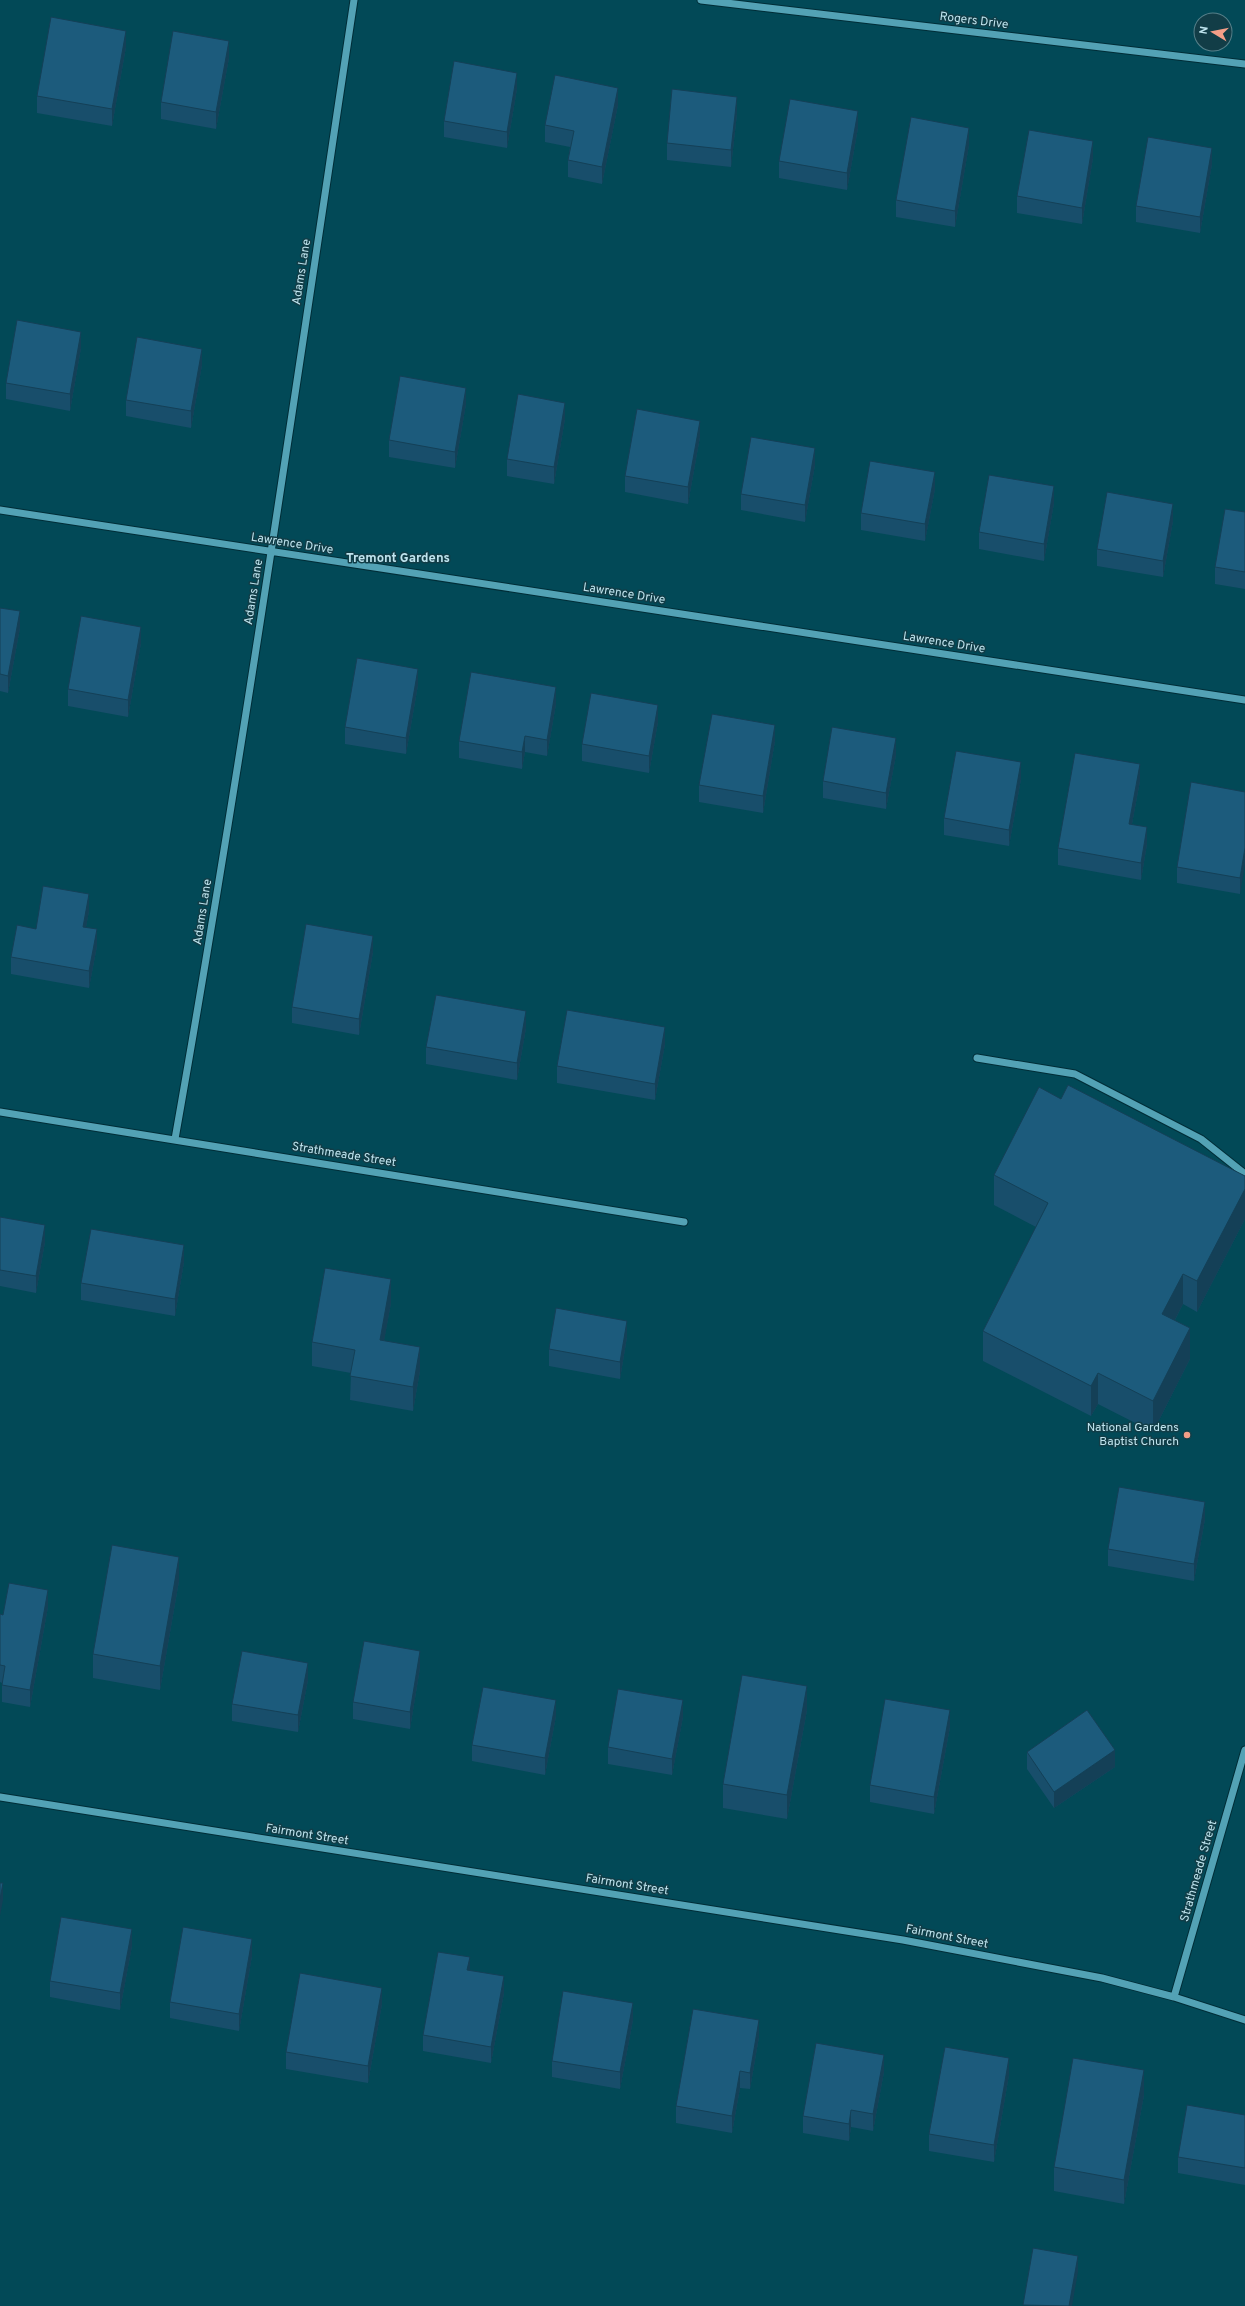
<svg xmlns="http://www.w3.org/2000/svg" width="1245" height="2306" font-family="Overpass,sans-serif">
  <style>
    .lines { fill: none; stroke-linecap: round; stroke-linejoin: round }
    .minor-casing { stroke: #002d37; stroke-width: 9 }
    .minor { stroke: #53a2b5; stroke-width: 7 }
    .wall { fill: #184e6b }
    .shaded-wall { fill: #144057 }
    .building { fill: #1c5b7c; stroke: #144057 }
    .poi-dot { fill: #f49e87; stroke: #123d47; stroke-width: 1.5 }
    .labels { text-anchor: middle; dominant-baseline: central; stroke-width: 3; stroke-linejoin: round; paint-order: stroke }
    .street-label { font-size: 12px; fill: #bfe4ee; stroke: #123d47 }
    .poi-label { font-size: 12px; fill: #bfe4ee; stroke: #123d47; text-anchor: end }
    .neighbourhood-label { font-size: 13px; font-weight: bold; fill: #bfe4ee; stroke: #123d47 }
  </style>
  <rect width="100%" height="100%" fill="#024957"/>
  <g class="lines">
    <defs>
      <path id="minor" d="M701 0 1245 64
        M0 510 1245 700
        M977 1058 1075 1074 1201 1139 1245 1174
        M0 1112 684 1222
        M175 1139C242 761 297 380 354 0
        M0 1797 903 1940 1102 1978 1174 1997 1245 2020
        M1174 1997 1245 1750"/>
    </defs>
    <use href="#minor" class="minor-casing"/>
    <use href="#minor" class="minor"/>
  </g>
  <path class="wall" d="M126 47 112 126 37 113V96Z
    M229 58 216 129 161 119V102Z
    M517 89 507 148 444 137V121Z
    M618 105 602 184 568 177V160L570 147 545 142V125Z
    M737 114 731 167 667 160V143Z
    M858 128 847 190 779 178V161Z
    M969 145 955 227 896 217V200Z
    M1093 158 1082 224 1017 213V196Z
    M1212 164 1200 233 1136 222V206Z
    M81 348 70 411 6 399V383Z
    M202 365 191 428 126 416V400Z
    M466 404 455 468 389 457V440Z
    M565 419 554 484 507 476V459Z
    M700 437 688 504 625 492V476Z
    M815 465 805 522 741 510V494Z
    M935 489 925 541 861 530V513Z
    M1054 503 1044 561 979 549V532Z
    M1245 512V589L1215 584V567Z
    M1173 521 1163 577 1097 566V549Z
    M0 608 20 628 8 693 0 691Z
    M141 643 128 717 68 706V689Z
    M418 685 406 754 345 744V727Z
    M556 704 547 756 525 752 522 769 459 758V741Z
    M658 722 649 773 582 761V744Z
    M775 741 763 813 699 802V785Z
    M896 755 886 809 823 798V781Z
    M1021 779 1009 846 944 835V818Z
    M1140 781 1132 824 1147 844 1141 880 1058 865V848Z
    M1245 792 1240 894 1177 883V867Z
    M89 911 86 927 97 946 89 988 11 974V957L36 929Z
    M373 952 359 1035 292 1023V1007Z
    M526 1028 517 1080 426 1064V1047Z
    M665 1044 655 1100 557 1083V1066Z
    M1061 1099 1245 1176V1219L1197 1312 1183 1304 1175 1320 1190 1359 1153 1432 1098 1404 1091 1416 983 1361V1331L1036 1227 994 1205V1175Z
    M0 1217 45 1242 36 1293 0 1286Z
    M184 1262 175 1316 81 1300V1283Z
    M391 1303 384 1340 420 1371 413 1411 350 1400 351 1373 312 1366V1342Z
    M627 1337 620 1379 549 1366V1349Z
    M1205 1519 1194 1581 1108 1566V1549Z
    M179 1581 160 1690 93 1678V1654Z
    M48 1607 30 1707 2 1702V1683L0 1682V1614L3 1615Z
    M420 1668 410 1729 353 1719V1702Z
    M308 1680 298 1732 232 1721V1704Z
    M807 1710 787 1819 723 1808V1784Z
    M556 1716 545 1775 472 1761V1745Z
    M683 1717 672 1775 608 1764V1747Z
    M950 1727 934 1814 870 1802V1785Z
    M1027 1752 1115 1767 1054 1808 1027 1769Z
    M132 1946 120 2010 50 1997V1981Z
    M252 1956 239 2031 170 2018V2002Z
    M470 1970 504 1993 491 2063 423 2051V2035Z
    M382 2004 368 2083 286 2069V2052Z
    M633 2020 620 2089 552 2077V2061Z
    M759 2037 750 2089 740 2088 732 2133 676 2123V2106Z
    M884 2072 873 2131 851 2127 849 2141 803 2133V2116Z
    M1009 2075 994 2162 929 2151V2134Z
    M1144 2095 1124 2204 1054 2191V2167Z
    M1245 2115V2185L1178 2173V2157Z"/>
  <path class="shaded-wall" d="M126 31V47L112 126V109Z
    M229 41V58L216 129V112Z
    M517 73V89L507 148V132Z
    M618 88V105L602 184V167Z
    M737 97V114L731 167V150Z
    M858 111V128L847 190V173Z
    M969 128V145L955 227V211Z
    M1093 141V158L1082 224V208Z
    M1212 148V164L1200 233V217Z
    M81 332V348L70 411V394Z
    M202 349V365L191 428V411Z
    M466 388V404L455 468V452Z
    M565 403V419L554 484V467Z
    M700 421V437L688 504V487Z
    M815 448V465L805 522V505Z
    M935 472V489L925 541V524Z
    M1054 486V503L1044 561V544Z
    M1173 504V521L1163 577V561Z
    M20 611V628L8 693V676Z
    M141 627V643L128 717V700Z
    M418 669V685L406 754V738Z
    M556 687V704L547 756V740Z
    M658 705V722L649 773V756Z
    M775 725V741L763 813V796Z
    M525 736V752L522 769V752Z
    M896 738V755L886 809V793Z
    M1021 762V779L1009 846V830Z
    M1140 764V781L1129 840V824Z
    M1147 827V844L1141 880V863Z
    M1245 848V865L1240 894V878Z
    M89 894V911L83 944V927Z
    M97 929V946L89 988V971Z
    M373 936V952L359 1035V1019Z
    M526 1011V1028L517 1080V1063Z
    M665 1027V1044L655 1100V1084Z
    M1245 1189V1219L1197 1312V1281Z
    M45 1225V1242L36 1293V1276Z
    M184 1245V1262L175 1316V1299Z
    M1183 1274V1304L1162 1345V1314Z
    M391 1279V1303L380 1364V1340Z
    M627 1321V1337L620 1379V1362Z
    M1190 1328V1359L1153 1432V1401Z
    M420 1347V1371L413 1411V1387Z
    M1098 1373V1404L1091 1416V1386Z
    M1205 1502V1519L1194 1581V1564Z
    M179 1557V1581L160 1690V1666Z
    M48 1590V1607L30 1707V1690Z
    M420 1651V1668L410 1729V1712Z
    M308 1663V1680L298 1732V1715Z
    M807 1686V1710L787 1819V1795Z
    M556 1700V1716L545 1775V1758Z
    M683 1700V1717L672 1775V1759Z
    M950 1710V1727L934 1814V1797Z
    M1115 1750V1767L1054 1808V1792Z
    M3 1883V1900L0 1916V1899Z
    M132 1929V1946L120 2010V1993Z
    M252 1939V1956L239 2031V2014Z
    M470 1957V1974L467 1970Z
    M504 1976V1993L491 2063V2047Z
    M382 1988V2004L368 2083V2066Z
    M633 2003V2020L620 2089V2072Z
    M759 2020V2037L750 2089V2073Z
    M884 2055V2072L873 2131V2114Z
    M1009 2058V2075L994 2162V2145Z
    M1144 2070V2095L1124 2204V2180Z
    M740 2071V2088L732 2133V2116Z
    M851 2110V2127L849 2141V2124Z
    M1078 2256V2272L1072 2306H1069Z"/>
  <path class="building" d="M51 17 126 31 112 109 37 96Z
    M173 31 229 41 216 112 161 102Z
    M454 61 517 73 507 132 444 121Z
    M555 75 618 88 602 167 568 160 574 131 545 125Z
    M672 89 737 97 731 150 667 143Z
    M790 99 858 111 847 173 779 161Z
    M911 117 969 128 955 211 896 200Z
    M1029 130 1093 141 1082 208 1017 196Z
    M1148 137 1212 148 1200 217 1136 206Z
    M17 320 81 332 70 394 6 383Z
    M137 337 202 349 191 411 126 400Z
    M400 376 466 388 455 452 389 440Z
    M518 394 565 403 554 467 507 459Z
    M637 409 700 421 688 487 625 476Z
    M751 437 815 448 805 505 741 494Z
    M870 461 935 472 925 524 861 513Z
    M989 475 1054 486 1044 544 979 532Z
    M1107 492 1173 504 1163 561 1097 549Z
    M1225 509 1245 512V572L1215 567Z
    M0 608 20 611 8 676 0 674Z
    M81 616 141 627 128 700 68 689Z
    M357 658 418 669 406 738 345 727Z
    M471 672 556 687 547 740 525 736 522 752 459 741Z
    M591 693 658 705 649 756 582 744Z
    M712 714 775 725 763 796 699 785Z
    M832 727 896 738 886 793 823 781Z
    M956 751 1021 762 1009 830 944 818Z
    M1075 753 1140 764 1129 824 1147 827 1141 863 1058 848Z
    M1191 782 1245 792V848L1240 878 1177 867Z
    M43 886 89 894 83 927 97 929 89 971 11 957 17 925 36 929Z
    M306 924 373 936 359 1019 292 1007Z
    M436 995 526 1011 517 1063 426 1047Z
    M567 1010 665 1027 655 1084 557 1066Z
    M1068 1085 1245 1176V1189L1197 1281 1183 1274 1162 1314 1190 1328 1153 1401 1098 1373 1091 1386 983 1331 1048 1203 994 1175 1039 1087 1061 1099Z
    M0 1217 45 1225 36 1276 0 1270Z
    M91 1229 184 1245 175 1299 81 1283Z
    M325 1268 391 1279 380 1340 420 1347 413 1387 350 1376 355 1350 312 1342Z
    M556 1308 627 1321 620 1362 549 1349Z
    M1119 1487 1205 1502 1194 1564 1108 1549Z
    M112 1545 179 1557 160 1666 93 1654Z
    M9 1583 48 1590 30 1690 2 1685 5 1666 0 1665V1614L3 1615Z
    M364 1641 420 1651 410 1712 353 1702Z
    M242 1651 308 1663 298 1715 232 1704Z
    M742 1675 807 1686 787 1795 723 1784Z
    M483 1687 556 1700 545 1758 472 1745Z
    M618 1689 683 1700 672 1759 608 1747Z
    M885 1699 950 1710 934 1797 870 1785Z
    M1087 1710 1115 1750 1054 1792 1027 1752Z
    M0 1883H3L0 1899Z
    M61 1917 132 1929 120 1993 50 1981Z
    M183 1927 252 1939 239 2014 170 2002Z
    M438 1952 470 1957 467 1970 504 1976 491 2047 423 2035Z
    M300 1973 382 1988 368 2066 286 2052Z
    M563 1991 633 2003 620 2072 552 2061Z
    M693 2009 759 2020 750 2073 740 2071 732 2116 676 2106Z
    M816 2043 884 2055 873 2114 851 2110 849 2124 803 2116Z
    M945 2047 1009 2058 994 2145 929 2134Z
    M1073 2058 1144 2070 1124 2180 1054 2167Z
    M1187 2105 1245 2115V2168L1178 2157Z
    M1033 2248 1078 2256 1069 2306 1023 2305Z"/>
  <circle class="poi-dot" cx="1187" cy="1435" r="4"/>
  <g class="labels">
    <g class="street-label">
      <text transform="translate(974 21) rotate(7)">Rogers Drive</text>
      <text transform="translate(302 272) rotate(-81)">Adams Lane</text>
      <text transform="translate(292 544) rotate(9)">Lawrence Drive</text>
      <text transform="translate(254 592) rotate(-81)">Adams Lane</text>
      <text transform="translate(624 594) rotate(9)">Lawrence Drive</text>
      <text transform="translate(944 643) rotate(9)">Lawrence Drive</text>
      <text transform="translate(203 912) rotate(-81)">Adams Lane</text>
      <text transform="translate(344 1155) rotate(9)">Strathmeade Street</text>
      <text transform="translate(307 1835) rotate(9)">Fairmont Street</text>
      <text transform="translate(1199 1871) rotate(-74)">Strathmeade Street</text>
      <text transform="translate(627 1885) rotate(9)">Fairmont Street</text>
      <text transform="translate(947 1937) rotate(11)">Fairmont Street</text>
    </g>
    <g class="poi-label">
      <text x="1179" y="1428">National Gardens<tspan x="1179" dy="14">Baptist Church</tspan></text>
    </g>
    <g class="neighbourhood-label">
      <text x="398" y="559">Tremont Gardens</text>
    </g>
  </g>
  <g transform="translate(1213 32) rotate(280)"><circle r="19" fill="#123d47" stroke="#57808a"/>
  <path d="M0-3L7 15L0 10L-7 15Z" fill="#f49e87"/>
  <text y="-6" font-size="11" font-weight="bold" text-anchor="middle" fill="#bfe4ee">N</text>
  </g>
</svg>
